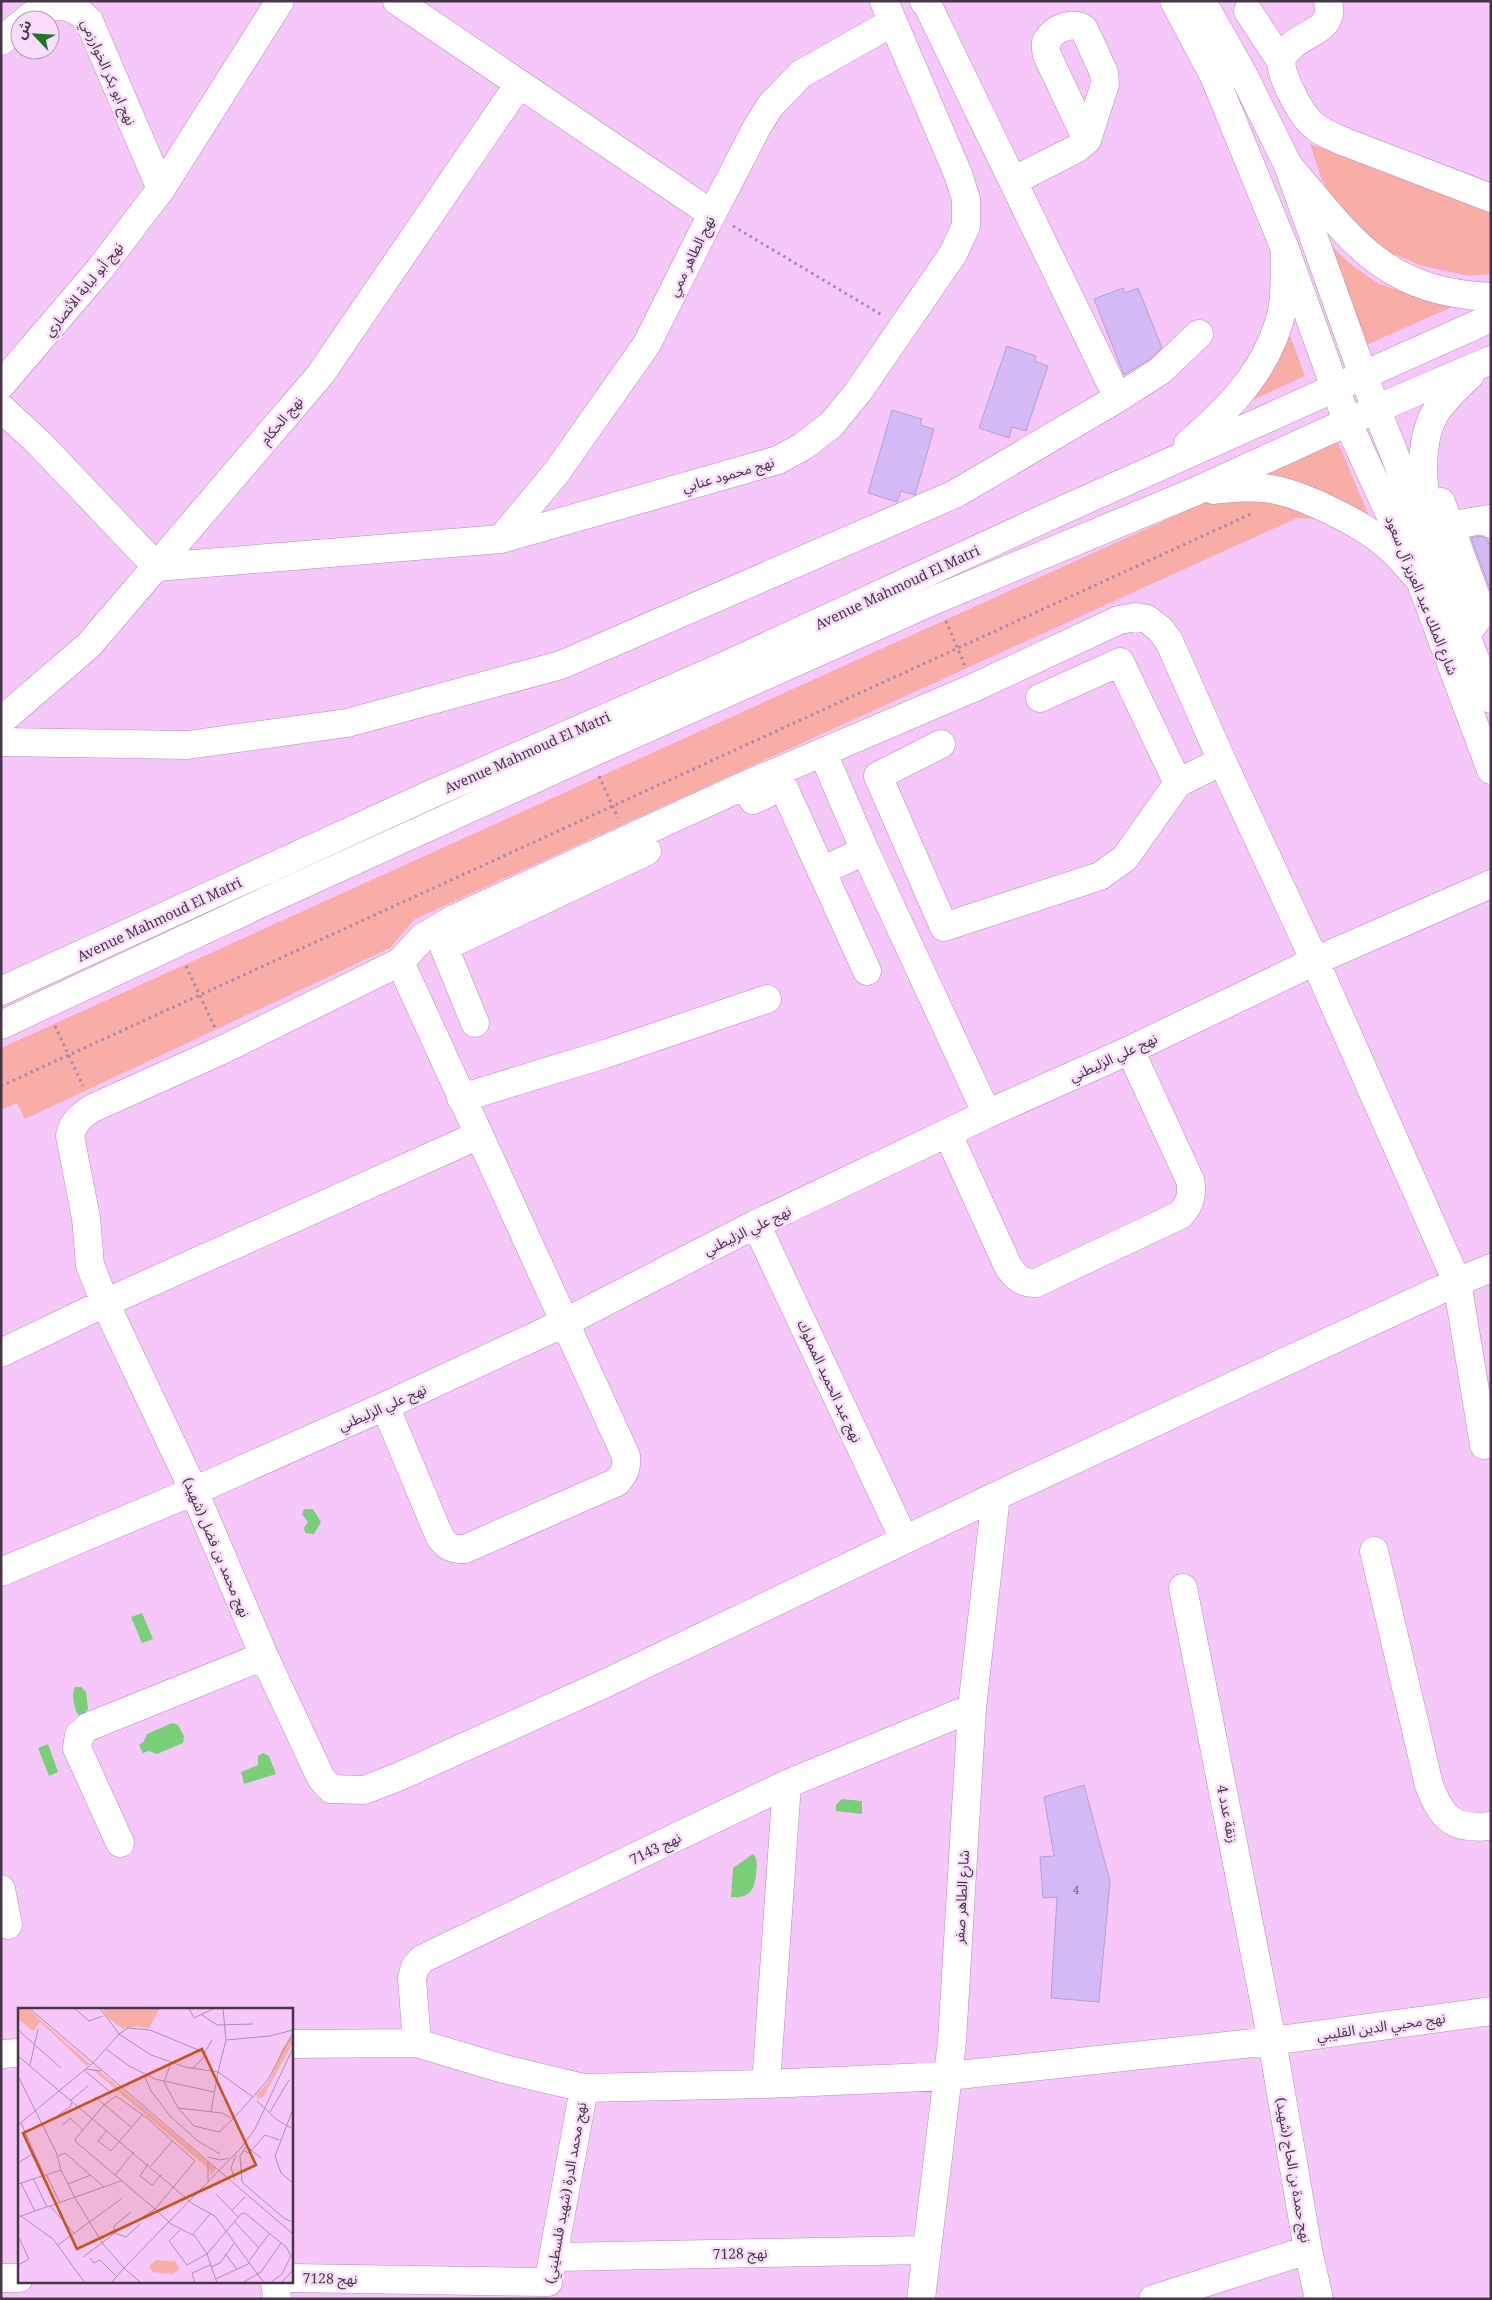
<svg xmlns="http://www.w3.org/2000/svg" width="1492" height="2300" font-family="'Noto Serif','Noto Sans Arabic',serif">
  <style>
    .green { fill: #f8ada7 }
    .water { fill: #78cf77 }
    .building { fill: #d3b9f6; stroke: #b69ed6 }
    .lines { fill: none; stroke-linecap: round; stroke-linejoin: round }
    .minor-casing { stroke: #b68aba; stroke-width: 29 }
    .major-casing { stroke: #b68aba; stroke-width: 29 }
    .highway-casing { stroke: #b68aba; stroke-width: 29 }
    .path { stroke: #a987ac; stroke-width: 3; stroke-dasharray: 2.5 4; stroke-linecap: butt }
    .minor { stroke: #fff; stroke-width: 28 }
    .major { stroke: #fff; stroke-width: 28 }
    .highway { stroke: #fff; stroke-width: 28 }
    .labels { text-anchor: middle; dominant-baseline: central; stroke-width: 5; stroke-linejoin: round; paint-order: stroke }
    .number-label { font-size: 11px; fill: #6a5574 }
    .street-label { font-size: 14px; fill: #473448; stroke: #f9ddfb }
    .inset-road { fill: none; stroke: #b08db3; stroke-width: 1 }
    .view { fill: #c85218; fill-opacity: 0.15; stroke: #c85218; stroke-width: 2.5 }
    .inset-edge { fill: none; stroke: #473448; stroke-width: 2.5 }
  </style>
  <rect width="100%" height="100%" fill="#f6c8fa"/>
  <path class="green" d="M1310 144 1491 213V274L1468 276 1420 265 1381 249 1342 213 1322 180Z
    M1326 241 1349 263 1379 284 1452 307 1366 345Z
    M1283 317 1305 376 1242 405Z
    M1338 442 1371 521 1297 518 415 919 390 948 25 1119 17 1103 1 1110V1048Z"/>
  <path class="water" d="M304 1509H313L321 1522 314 1534 305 1533 304 1528 308 1522 302 1514Z
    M142 1613 153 1639 142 1643 131 1617Z
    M75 1687H81L86 1692 88 1709 85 1713 78 1715C74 1707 71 1695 75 1687Z
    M172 1723 178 1725 184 1736 183 1743 157 1754 149 1751 143 1753 139 1745 144 1741 147 1734Z
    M48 1744 58 1772 49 1776 38 1748Z
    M263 1753 269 1756 276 1774 244 1784 241 1772 258 1765V1756Z
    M842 1799 862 1801V1814L836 1811V1805Z
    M753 1854C758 1860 757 1866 756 1874 755 1890 749 1899 731 1897L733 1868Z"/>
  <path class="building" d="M1123 288 1125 293 1138 288 1162 348 1150 359 1124 375 1094 299Z
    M1007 346 1036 356 1034 361 1048 366 1026 431 1012 427 1009 438 979 428Z
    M892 410 922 419 920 425 934 429 915 495 901 491 897 502 868 493Z
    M1481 536 1487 539 1491 549V592L1471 538Z
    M1084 1785 1110 1881 1099 2002 1051 1998 1057 1897 1043 1898 1040 1857 1054 1856 1044 1797Z"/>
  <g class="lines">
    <defs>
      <path id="minor" d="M397 1 712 214
        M924 1 927 4 1118 398
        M1328 1C1337 37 1292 30 1281 61 1282 78 1299 111 1311 123 1320 132 1333 137 1345 142L1491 198
        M1248 11 1281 61
        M26 20C47 2 70 0 89 21L161 189
        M1 41 20 25
        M1013 181 1076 149 1087 140 1105 84 1104 73 1084 29C1073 21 1055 28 1048 39 1044 44 1046 49 1047 55L1087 140
        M1 385 100 269 161 189 280 1
        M1 408 39 443 157 567 501 539 778 460 802 447 831 425 858 392 953 254 966 226V199L958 174 893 22
        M1441 502 1482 613 1465 636
        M1448 526 1489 519 1491 524
        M501 539 556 473 647 344 712 214 757 127 770 106 801 74 893 22 884 1
        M1040 698 1120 662 1178 783
        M1 721 89 645 320 375 519 84
        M1 742 187 745 347 723 561 665 955 494 1118 398 1160 371 1199 334
        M941 744 878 776 944 927 1100 876 1125 858 1178 783 1222 761
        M823 753 865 851 987 1114
        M753 800 783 786 867 971
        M821 871 865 851
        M475 1023 444 947 647 851
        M461 1098 605 1054 767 999
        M948 1134 1008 1266C1016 1278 1022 1283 1036 1283L1180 1215C1190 1205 1193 1194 1190 1180L1130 1050
        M756 1224 904 1539
        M1 1353 105 1303 479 1135
        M385 1406 439 1535C445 1546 452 1550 465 1549L617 1482C625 1473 627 1467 626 1456L400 962
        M1484 1445 1457 1282 1315 961 1222 761 1169 641 1160 629 1147 619 1136 617 1119 620 973 688 739 788 456 918 423 937 400 962 224 1049 93 1108C81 1115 73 1122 70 1136L86 1218 90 1265 105 1303 194 1491 264 1656 321 1778 331 1789 364 1790 398 1777 604 1684 996 1496 1457 1282 1491 1268
        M1374 1551 1429 1785C1442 1819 1453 1830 1491 1826
        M1 1572 194 1491 385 1406 564 1323 756 1224 987 1114 1130 1050 1315 961 1491 884
        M1183 1588 1272 2041 1308 2250 1319 2299
        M120 1843 77 1748 79 1735 88 1727 264 1656
        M1 1889 8 1925
        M417 2043 412 1978 415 1967 422 1959 787 1784 972 1708
        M291 2044 417 2043 504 2069 584 2088 766 2084 949 2076 1272 2041 1491 2011
        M1 2054 19 2053
        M766 2084 787 1784
        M554 2257 927 2250
        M550 2273 584 2088
        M1 2278H19
        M291 2278 548 2282
        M275 2281 277 2299
        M921 2299 952 2041 972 1708 996 1496
        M1153 2299 1308 2250"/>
      <path id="major" d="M1174 1 1214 76 1285 249 1347 421 1420 580 1491 770
        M1202 1 1243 74 1288 165 1363 375 1491 699"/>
      <path id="highway" d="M1288 165C1352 240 1383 292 1491 297
        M1188 444C1230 408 1269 368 1282 311 1286 292 1284 269 1285 249
        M1213 490C1233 488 1252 486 1271 489 1302 494 1361 523 1385 544 1398 554 1408 568 1420 580
        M1431 548C1427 507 1414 453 1434 415 1443 400 1457 387 1470 375
        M1 991 436 792 724 666 1054 514 1491 318
        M1 1025 281 894 589 754 937 599 1194 492 1376 409 1491 360"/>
    </defs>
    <use href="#minor" class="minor-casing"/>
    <use href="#major" class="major-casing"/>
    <use href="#highway" class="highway-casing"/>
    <path class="path" d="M733 226 882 315
      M946 621 965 666
      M599 776 618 818
      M186 966 215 1028
      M55 1026 83 1086
      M1 1086 1253 513"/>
    <use href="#minor" class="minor"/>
    <use href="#major" class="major"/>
    <use href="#highway" class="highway"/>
  </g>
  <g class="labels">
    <g class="number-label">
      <text x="1076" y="1889">4</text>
    </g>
    <g class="street-label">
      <text transform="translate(109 72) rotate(66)">نهج ابو بكر الخوارزمي</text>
      <text transform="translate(691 256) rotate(-64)">نهج الطاهر ممي</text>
      <text transform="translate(83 289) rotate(-51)">نهج أبو لبابة الأنصاري</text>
      <text transform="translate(281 420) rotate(-50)">نهج الحكام</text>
      <text transform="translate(728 474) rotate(-16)">نهج محمود عنابي</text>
      <text transform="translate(897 587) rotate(-25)">Avenue Mahmoud El Matri</text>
      <text transform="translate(1422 595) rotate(68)">شارع الملك عبد العزيز آل سعود</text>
      <text transform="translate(527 752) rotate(-24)">Avenue Mahmoud El Matri</text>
      <text transform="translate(159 919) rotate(-25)">Avenue Mahmoud El Matri</text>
      <text transform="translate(1113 1057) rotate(-25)">نهج علي الزليطني</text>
      <text transform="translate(747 1230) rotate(-26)">نهج علي الزليطني</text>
      <text transform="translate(830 1381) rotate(65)">نهج عبد الحميد المملوك</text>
      <text transform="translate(382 1407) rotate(-24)">نهج علي الزليطني</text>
      <text transform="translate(217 1547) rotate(67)">نهج محمد بن فضل (شهيد)</text>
      <text transform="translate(1228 1814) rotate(79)">زنقة عدد 4</text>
      <text transform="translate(655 1848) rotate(-26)">نهج 7143</text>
      <text transform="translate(961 1897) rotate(-87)">شارع الطاهر صفر</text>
      <text transform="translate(1381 2026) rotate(-8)">نهج محيي الدين القليبي</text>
      <text transform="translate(1294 2170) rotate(80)">نهج حمدة بن الحاج (شهيد)</text>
      <text transform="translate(565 2193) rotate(-80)">نهج محمد الدرة (شهيد فلسطيني)</text>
      <text transform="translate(740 2253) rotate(-1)">نهج 7128</text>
      <text transform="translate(330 2278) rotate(1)">نهج 7128</text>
    </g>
  </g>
  <g transform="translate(18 2008)">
    <rect width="275" height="275" fill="#f6c8fa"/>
    <path d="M0 0H9L72 56 69 58 22 14 15 23 0 11ZM85 0H142L131 20 118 18 105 21 89 9ZM275 25V35L245 89 240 91 238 87 250 75 264 41ZM74 61 80 62 198 161 193 167 191 161ZM138 252 158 254 161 262 155 266 135 264 131 258Z" fill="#f8ada7"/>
    <path class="inset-road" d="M11 0 275 226M56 0 71 13 85 8M82 0 101 26 133 47 167 59 200 64 208 32 205 0M171 0 176 10 197 0M184 7 199 17 235 16M0 22 43 60M208 32 252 28 275 22M88 41 111 58 137 71 196 84M186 46 194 32M0 48 175 196 197 208 246 275M153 55 146 74 160 100 176 118 201 124 215 111M12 57 20 21M68 61 83 63M66 62 92 84M126 67 133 83 153 109 180 133 202 146M0 68 38 144 43 162 57 190 85 236 106 260 93 275M77 89 113 119M52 93 70 78M239 93 259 112 275 121M160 100 204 105 215 111 249 73 275 25M275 101 257 148 263 165 275 175M193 104 200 64 235 89M252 104 271 72M34 112 52 99 54 94M3 115 26 167M0 117 76 54 101 26 110 20 132 22 185 44 186 49 175 60M45 117 52 110 65 122M89 122 80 133 93 143 124 107M228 138 243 150M228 139 222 148 224 174 267 211 275 214M226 143 231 145 247 127 261 132M40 148 47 145 86 179M190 149 202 152 211 150M190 154V173M0 155 16 145M130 156 122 168 134 177 143 167M133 158 155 132M28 166 42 195M97 167 116 144M15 170 29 199M217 171 213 160 218 147M3 175 17 203M0 176 43 162M50 176 73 167M198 186 220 209M32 198 56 225M214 202 227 189M113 204 96 218 97 225 108 229 122 216M0 206 35 231 67 275M0 209 103 173M125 209 137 201 177 153 129 110 98 88 86 97 57 131 58 134 137 201 153 216 177 228 189 246 199 275M216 213 240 239M162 222 151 233 169 257 189 246 223 206 227 205 268 239 273 248 264 266 252 275M175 226 193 205M0 228 11 251 0 257M40 237 103 191M207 246 219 261M65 249 97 225M72 250 76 255 82 252 98 268M231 253 251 226M193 259 202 255 217 234M198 271 232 255M123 275 106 260 223 140 237 121 275 40M177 275 174 265 192 257M224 275 243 264 263 235M263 275 275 262"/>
    <path class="view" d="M184 41 238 157 59 241 5 125Z"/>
    <rect width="275" height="275" class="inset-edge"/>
  </g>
  <rect width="1492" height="2300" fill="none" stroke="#473448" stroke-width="5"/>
  <g transform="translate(35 35) rotate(295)"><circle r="24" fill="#f9ddfb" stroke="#b299b3"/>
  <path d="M0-4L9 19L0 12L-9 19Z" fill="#1e7724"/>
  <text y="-8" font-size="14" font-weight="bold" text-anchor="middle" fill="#473448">ش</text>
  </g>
</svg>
